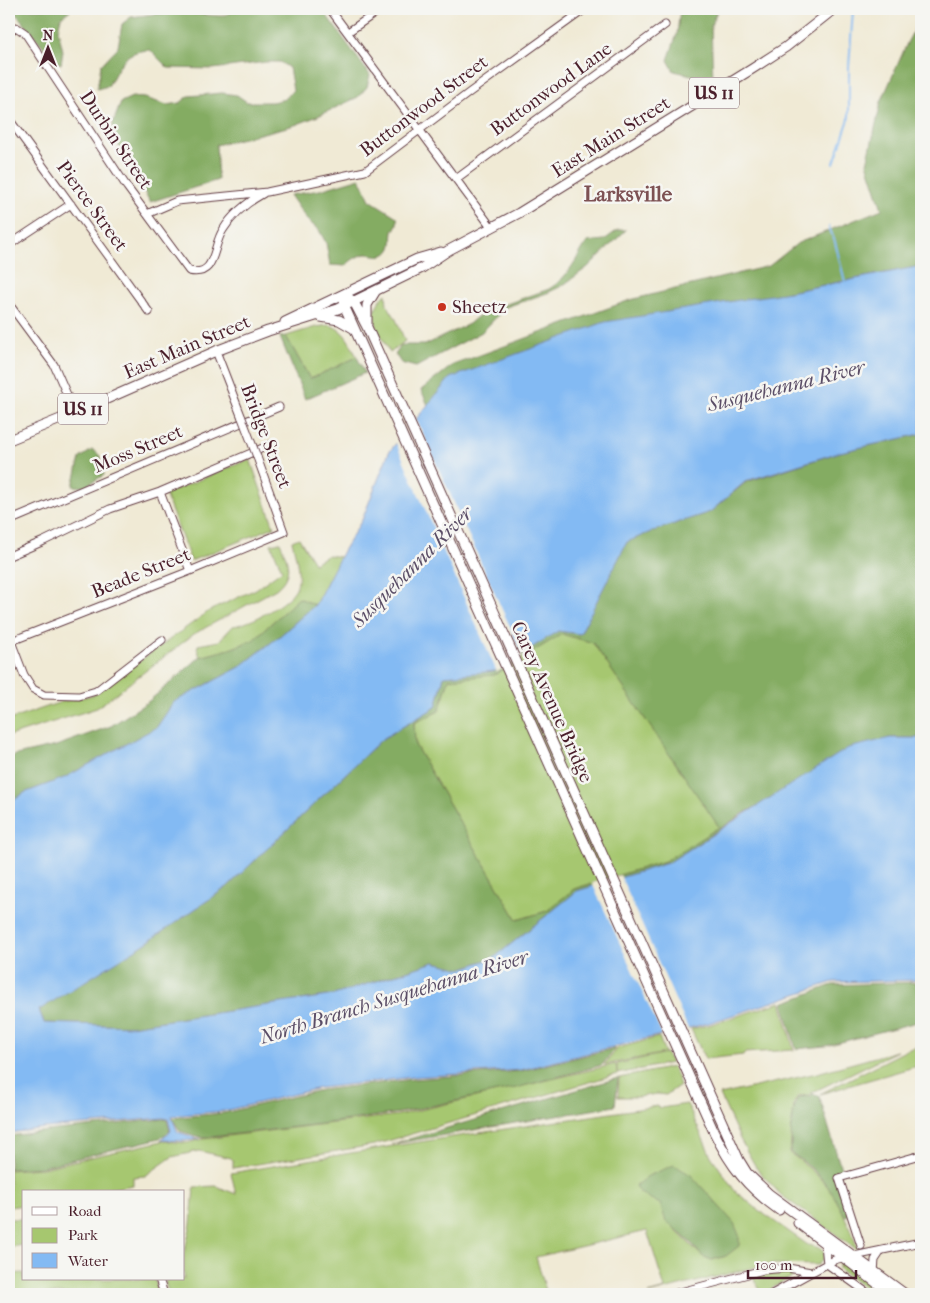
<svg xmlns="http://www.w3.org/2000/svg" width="930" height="1303" font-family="'IM FELL French Canon',serif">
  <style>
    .green { fill: #a6c76f; stroke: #78734d; fill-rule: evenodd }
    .forest { fill: #84ac62; stroke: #676646; fill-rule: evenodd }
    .water { fill: #83baf3; stroke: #666c8f }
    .pier { fill: #f0ead5 }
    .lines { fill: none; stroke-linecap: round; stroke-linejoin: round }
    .stream { stroke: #83baf3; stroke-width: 2 }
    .minor-casing { stroke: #633d44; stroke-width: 9 }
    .major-casing { stroke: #633d44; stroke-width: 11 }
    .minor { stroke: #fff; stroke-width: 7 }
    .major { stroke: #fff; stroke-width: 9 }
    .minor-bridge-casing { stroke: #633d44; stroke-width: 9; stroke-linecap: butt }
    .minor-bridge { stroke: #fff; stroke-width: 7 }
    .poi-dot { fill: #c8321e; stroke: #f6f6f2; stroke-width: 2 }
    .labels { text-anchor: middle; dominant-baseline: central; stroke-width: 5; stroke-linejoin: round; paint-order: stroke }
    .shield { fill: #f6f6f2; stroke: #7e6067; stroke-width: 1 }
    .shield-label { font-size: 18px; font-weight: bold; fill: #4a1f2b }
    .street-label { font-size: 19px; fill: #4a1f2b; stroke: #f6f6f2 }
    .poi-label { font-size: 19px; fill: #4a1f2b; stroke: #f6f6f2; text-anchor: start }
    .water-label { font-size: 20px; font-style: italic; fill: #5b4e67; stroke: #f6f6f2 }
    .quarter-label { font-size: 21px; font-weight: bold; fill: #7d5153; stroke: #f6f6f2 }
  </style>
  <rect width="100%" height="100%" fill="#f6f6f2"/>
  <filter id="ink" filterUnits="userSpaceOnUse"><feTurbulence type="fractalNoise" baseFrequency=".02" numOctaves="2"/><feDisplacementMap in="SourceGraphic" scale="10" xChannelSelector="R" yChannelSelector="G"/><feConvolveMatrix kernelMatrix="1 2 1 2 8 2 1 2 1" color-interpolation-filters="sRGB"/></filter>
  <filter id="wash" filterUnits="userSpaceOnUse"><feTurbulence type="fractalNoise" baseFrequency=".0096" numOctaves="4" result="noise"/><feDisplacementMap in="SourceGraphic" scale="20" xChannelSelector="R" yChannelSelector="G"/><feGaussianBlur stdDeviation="1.12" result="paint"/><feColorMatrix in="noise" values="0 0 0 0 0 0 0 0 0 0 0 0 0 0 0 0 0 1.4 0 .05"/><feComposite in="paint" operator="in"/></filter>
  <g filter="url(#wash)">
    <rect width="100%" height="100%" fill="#f0ead5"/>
    <path class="green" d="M386 294 387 305 395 317 405 341 390 353C379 332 364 313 386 294Z
      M330 325C346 331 350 343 357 357L310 379 286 336 316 327Z
      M250 459 274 527 191 561 165 494Z
      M299 538 314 563 328 555 340 557 315 605 299 598 253 640 230 649 200 657 197 648 198 645 219 641 233 626C250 624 288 604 296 588 302 577 295 553 292 541Z
      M280 542C288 561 294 574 276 589L194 634 97 708 9 736V720L61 702 93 695 209 611 256 589 282 570 271 544Z
      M562 634 593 643 720 827 665 861 574 889 547 911 517 920 415 745 414 723 439 711 449 679 494 675Z
      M781 1002 794 1050 744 1053 743 1055 705 1059 691 1029 709 1025Z
      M659 1037 665 1053 604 1065 618 1048Z
      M921 1045V1065L820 1094 907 1050Z
      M897 1051 811 1093 810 1095 798 1096 794 1103 790 1153C804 1163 817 1174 828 1187 842 1205 850 1230 859 1251L781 1195 757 1169 740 1139 720 1095 817 1073Z
      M666 1053 671 1063 617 1074 374 1145 233 1168V1160L231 1158 199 1151 172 1157 145 1176 133 1177V1185L94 1192H24V1205L10 1207 9 1170 43 1168 162 1141 187 1143 203 1139 399 1115 616 1064 617 1073V1064Z
      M673 1067 680 1085 666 1095 657 1094 639 1097H618L619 1078Z
      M687 1104 711 1156 735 1191 761 1212 808 1245C822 1247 830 1253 818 1265L767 1264 648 1294 665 1289 647 1231 536 1257 547 1294H170L166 1286 165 1279H184V1253L191 1224 194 1187 216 1186 236 1194 231 1173 393 1146 657 1106 661 1108ZM661 1204 726 1256 712 1260 702 1256 666 1221Z
      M9 1219H24V1245L9 1247Z
      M841 1261 887 1294H873L839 1269V1263Z
      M771 1272 793 1274 794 1276 763 1293 752 1277Z
      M24 1273V1279H155L158 1294H9V1274Z"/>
    <path class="forest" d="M12 9H72L61 17 58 30 63 51 61 64 56 62Z
      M232 9H322L370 75 367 87 358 97 318 116 295 125 216 145 218 180 150 202 113 135V123L121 102 132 97 145 98 167 105 180 103 189 96 222 93 237 95 247 102H272L285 99 293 90 289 68 280 62H266L213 69 168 68 150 50C122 51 121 65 108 86L97 89 101 65 118 47 122 24 131 17 154 14 183 13 220 16 231 13Z
      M680 9H718L711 25 713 80 674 71 668 60 677 34Z
      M921 17V266L789 292 450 378 428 405 421 390 453 365 630 300 769 266 798 243 882 209 867 163 881 102 908 41Z
      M360 178 370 200 397 217C398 226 396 225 393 232 392 237 393 244 391 248 385 260 375 254 366 254 358 255 350 261 345 266L330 265 326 243 319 230 307 220 290 195 320 190Z
      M618 230H626L588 267 562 286 547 293 506 307 482 332 416 367 401 363 395 354 401 345H425L469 324 477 317 486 314 495 308 549 289C568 278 575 260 587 242L604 240Z
      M286 336 310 379 357 357 365 373 305 399 280 337Z
      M921 434V738H890L744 813 668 863 577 891 495 957 461 969 434 962 334 995 131 1026 44 1023 39 1009 143 945 227 887 382 739 436 707 444 676 495 671 558 631 580 634 626 542 653 531 710 512 746 482 840 452ZM562 634 593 643 719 827 665 861 574 889 547 911 517 920 415 745 414 723 439 711 449 679 494 675Z
      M92 450C103 454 102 464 104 475L84 487 73 486 80 458Z
      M299 598 315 605 281 635 240 667 174 702 157 727 64 778 24 793 9 804V758L16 755 56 746 111 726 149 701 200 657 230 649 253 640Z
      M921 982V1021L826 1046 796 1049 783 1003 832 985Z
      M616 1048 602 1065 516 1088 399 1113 321 1124 203 1138 180 1131 172 1118 224 1113 321 1090 414 1079 521 1071Z
      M618 1078 615 1106 392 1144Z
      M813 1093 816 1096 819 1095 842 1172 834 1175 848 1215 845 1216C829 1186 820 1172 791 1153 792 1135 789 1113 799 1097L811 1096Z
      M164 1119 167 1120 170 1131 160 1138 42 1167 9 1169V1136L47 1131Z
      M674 1165 691 1175 734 1223 739 1235V1246L726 1256 712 1260 702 1256 692 1244 666 1221 660 1204 640 1193 635 1186 648 1176Z"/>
    <path class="water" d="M921 266V434L840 452 746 481 710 512 653 531 627 542 580 634 558 631 495 671 444 676 436 707 382 739 227 887 143 945 39 1010 44 1023 131 1026 334 995 434 962 461 969 495 957 577 891 668 863 848 748 890 738H921V980L833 982 709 1023 521 1070 414 1077 320 1088 224 1111 171 1116 178 1132 200 1139 184 1141 161 1140 171 1131 168 1119 163 1118 45 1128 9 1133V804L24 793 64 778 157 727 174 702 240 667 281 635 315 605 343 551 362 520 389 452 450 378 605 322 789 292Z"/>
    <path class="pier" d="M415 416 523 656 497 672 395 441Z
      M620 875 689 1031 663 1037 592 883Z"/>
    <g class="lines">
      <path class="stream" d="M834 163 849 119V67L853 10
        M829 227 835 242 845 282"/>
    </g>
  </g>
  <g filter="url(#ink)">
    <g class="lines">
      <defs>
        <path id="minor" d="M330 9 492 228
          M9 32 16 27 25 33 127 187 189 271C217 277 212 246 223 230 232 215 248 202 264 193
          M348 32 381 9
          M9 119 149 312
          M456 179 665 25
          M147 214 177 201 267 192 365 171 470 92 585 9
          M9 245 71 204
          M9 304 54 365 75 413
          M216 351 242 418
          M160 492 190 571
          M9 521 279 407
          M9 556 44 541 110 509 160 492 272 444
          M9 636 24 675 33 689 44 695 79 696 96 691 162 640
          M9 642 190 571 284 532 257 457
          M825 1244 827 1264
          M861 1246 839 1178 921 1155
          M854 1256 921 1242
          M827 1264 869 1294
          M874 1272 875 1260 881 1251
          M159 1279 164 1294
          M673 1294 763 1270 788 1268 811 1272
          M772 1294 834 1260 842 1258"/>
        <path id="major" d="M345 295 354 302 367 327 739 1160 747 1173 769 1194 905 1294
          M345 295 344 306 347 312 714 1132C731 1167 748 1188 779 1210
          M321 317 339 320 353 328
          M285 322 417 259 441 252
          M367 324V305L375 292
          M9 440 75 413 216 351 268 331 338 309 422 268 449 250 519 213 752 69 786 47 834 9
          M798 1223 891 1294"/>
      </defs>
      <use href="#minor" class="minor-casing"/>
      <use href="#major" class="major-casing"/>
      <use href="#minor" class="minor"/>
      <use href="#major" class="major"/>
      <defs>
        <path id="minor-bridge" d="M242 418 257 457"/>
      </defs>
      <use href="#minor-bridge" class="minor-bridge-casing"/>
      <use href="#minor-bridge" class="minor-bridge"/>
    </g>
  </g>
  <circle class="poi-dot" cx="442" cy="307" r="5"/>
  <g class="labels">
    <g class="shield">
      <rect x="689" y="77.5" width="50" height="31" rx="4"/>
      <rect x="58" y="393.5" width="50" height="31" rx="4"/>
    </g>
    <g class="shield-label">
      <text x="714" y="93">US 11</text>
      <text x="83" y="409">US 11</text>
    </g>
    <g class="street-label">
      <text transform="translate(551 89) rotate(-36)">Buttonwood Lane</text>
      <text transform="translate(424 106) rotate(-37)">Buttonwood Street</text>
      <text transform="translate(611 137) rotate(-32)">East Main Street</text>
      <text transform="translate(116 140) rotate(56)">Durbin Street</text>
      <text transform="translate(92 206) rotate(54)">Pierce Street</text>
      <text transform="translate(187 347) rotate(-23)">East Main Street</text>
      <text transform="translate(266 436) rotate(69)">Bridge Street</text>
      <text transform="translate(138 449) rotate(-23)">Moss Street</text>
      <text transform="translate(141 573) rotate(-22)">Beade Street</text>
      <text transform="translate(552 702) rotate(66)">Carey Avenue Bridge</text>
    </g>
    <g class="poi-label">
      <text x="452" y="307">Sheetz</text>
    </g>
    <g class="water-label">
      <text transform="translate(786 386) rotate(-14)">Susquehanna River</text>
      <text transform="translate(412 567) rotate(-45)">Susquehanna River</text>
      <text transform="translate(394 997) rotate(-17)">North Branch Susquehanna River</text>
    </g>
    <g class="quarter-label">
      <text x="628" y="194">Larksville</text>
    </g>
  </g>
  <rect width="930" height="1303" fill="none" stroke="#f6f6f2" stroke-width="30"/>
  <rect x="22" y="1190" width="162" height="90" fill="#f6f6f2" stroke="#b1a0a2"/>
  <rect x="32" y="1207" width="25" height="8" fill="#ffffff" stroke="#b1a0a2"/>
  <text x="68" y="1216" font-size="15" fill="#4a1f2b">Road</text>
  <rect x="32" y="1228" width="25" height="15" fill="#a6c76f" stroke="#b1a0a2"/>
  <text x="68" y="1240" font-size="15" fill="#4a1f2b">Park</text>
  <rect x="32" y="1253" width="25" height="15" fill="#83baf3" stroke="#b1a0a2"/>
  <text x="68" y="1266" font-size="15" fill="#4a1f2b">Water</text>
  <g transform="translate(48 48)" stroke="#f6f6f2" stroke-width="4" paint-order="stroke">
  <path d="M0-4L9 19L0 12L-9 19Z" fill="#4a1f2b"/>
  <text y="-8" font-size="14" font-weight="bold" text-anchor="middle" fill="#4a1f2b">N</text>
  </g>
  <path d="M748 1270v8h108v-8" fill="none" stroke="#4a1f2b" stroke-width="2.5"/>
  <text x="755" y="1270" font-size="15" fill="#4a1f2b" stroke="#f6f6f2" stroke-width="4" paint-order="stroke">100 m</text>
</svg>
